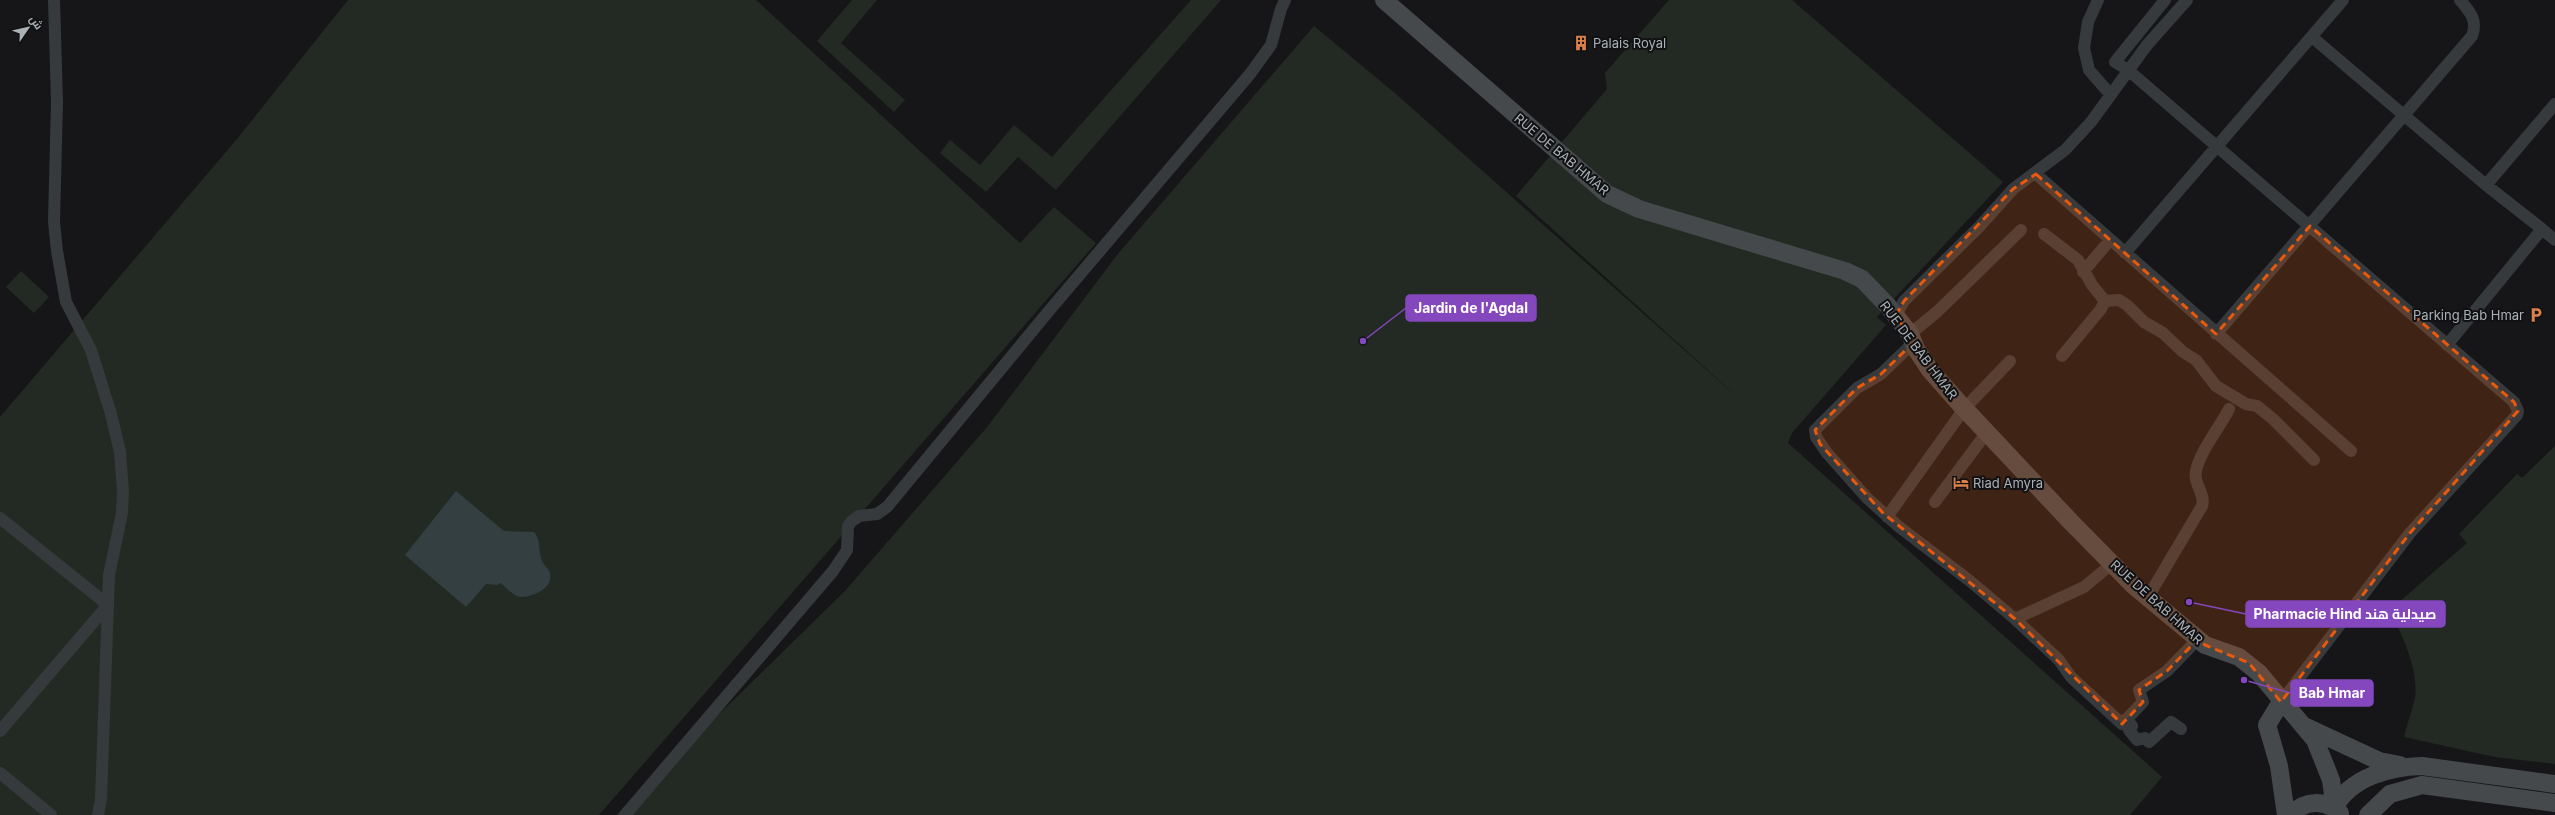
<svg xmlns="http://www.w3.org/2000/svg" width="2555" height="815" font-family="Inter,Cairo,sans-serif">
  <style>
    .green { fill: #232a23 }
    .water { fill: #333f41 }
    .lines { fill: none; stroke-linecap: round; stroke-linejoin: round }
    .minor { stroke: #373a3c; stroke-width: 12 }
    .secondary { stroke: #46494c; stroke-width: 18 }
    .marked { fill: #e8590c; fill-opacity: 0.2; stroke: #e8590c; stroke-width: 3; stroke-dasharray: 8 5; stroke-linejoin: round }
    .labels { text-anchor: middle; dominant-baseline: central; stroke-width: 4; stroke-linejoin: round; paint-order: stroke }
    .poi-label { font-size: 13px; fill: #aab1b6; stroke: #111113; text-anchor: start }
    .street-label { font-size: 13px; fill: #aab1b6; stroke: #111113 }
    .leader { fill: none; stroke: #8447bd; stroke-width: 1.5 }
    .callout-dot { fill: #8447bd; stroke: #111113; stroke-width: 1.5 }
    .callout { fill: #8447bd; stroke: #8447bd; stroke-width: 1.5 }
    .callout-label { font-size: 14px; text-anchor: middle; font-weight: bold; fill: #fff }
  </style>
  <rect width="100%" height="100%" fill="#161618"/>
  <path class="green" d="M348 0H756L1020 243 1054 207 1096 243 599 815H0V417L237 139Z
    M852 0H877L841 43 905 100 894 112 817 41Z
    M1191 0H1221L1056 190 1018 157 986 192 940 153 950 140 980 165 1014 125 1052 157Z
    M1669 0H1792L2003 182 1877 317 1886 325 1792 433 1788 443 2162 777 2130 815H616L845 591 988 426 1117 255 1314 26 1396 94 1744 403 1516 196 1607 89 1605 73Z
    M21 271 49 297 34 313 6 287Z
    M2555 446V764L2495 757 2404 737C2407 724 2412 711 2415 698 2419 669 2402 636 2390 610L2467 543 2459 534 2517 474 2522 478Z"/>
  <path class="water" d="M456 491 504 531 534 532C541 541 538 548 541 558 543 567 552 568 550 579 549 591 524 601 515 595 510 592 505 587 501 583L497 585 486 584 466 607 405 555Z"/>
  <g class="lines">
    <path class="minor" d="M54 0 57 102 54 222 57 251 66 302 91 350 111 414 120 452 123 491 122 513 109 575 101 799 98 815
      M2098 0 2088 22 2084 48 2089 70 2110 94
      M2165 0 2115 62 2128 70 2514 402 2518 411 2517 415 2410 533 2281 702
      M2312 37 2486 185 2542 229 2447 345
      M2036 174 2351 451
      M2486 185 2555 104
      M2542 229 2555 240
      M2044 234 2078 260 2092 285 2105 301 2119 300 2127 305 2144 322 2163 333 2183 352 2196 360 2216 386 2246 404 2257 406 2273 419 2314 460
      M2125 253 2343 0
      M2083 272 2110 240
      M1896 315 1904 301 1980 226 2013 189 2065 150 2091 122 2147 45 2187 0
      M1910 334 1938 311 2021 230
      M2216 334 2472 36C2478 20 2470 12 2460 0
      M1913 343 1881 374 1857 388 1815 430 1816 437 1827 453 1867 498 1898 526 1970 581 2015 619 2059 660 2071 677 2122 724 2143 702 2139 690 2167 671 2198 639
      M2062 356 2101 309 2105 301
      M1935 502 1987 432
      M1887 517 1964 409 2010 361
      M0 518 108 605 0 731
      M2148 597 2202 506C2206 494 2193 484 2196 471 2200 451 2220 427 2229 409
      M2015 619 2084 587 2113 563
      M2126 719 2132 726 2129 730 2137 740 2145 738 2149 742 2171 722 2181 729
      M0 773 51 815
      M625 815 833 571 847 550 848 526 852 521 859 516 877 514 887 507 1048 312 1250 74 1271 45 1281 9 1285 0"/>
    <path class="secondary" d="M1384 0 1607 194 1639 209 1845 271 1862 279 1888 306 1910 334 1916 349 1930 370 1960 404 2071 522 2133 585 2205 645 2239 657 2259 673 2315 740 2331 780 2333 794 2330 806
      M2281 702 2267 725 2279 766 2286 815
      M2306 727 2379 761 2400 765
      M2334 808C2351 777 2389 767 2422 766L2555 784
      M2291 815C2304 800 2325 799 2340 813
      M2368 815 2390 794 2422 785 2555 803"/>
  </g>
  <path class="marked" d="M2036 174 2216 334 2310 226 2514 402 2518 411 2410 533 2281 702 2249 663 2205 645 2198 639 2167 671 2139 690 2143 702 2122 724 2015 619 1883 513 1820 444 1815 430 1857 388 1881 374 1913 343 1896 315 1904 301 2013 189Z"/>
  <defs>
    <symbol id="building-bare" viewBox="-9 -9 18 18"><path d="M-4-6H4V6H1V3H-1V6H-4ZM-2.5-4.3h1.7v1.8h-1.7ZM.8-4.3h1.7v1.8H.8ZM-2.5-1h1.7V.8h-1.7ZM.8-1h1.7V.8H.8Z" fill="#dc8049" stroke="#111113" stroke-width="2.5" paint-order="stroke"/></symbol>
    <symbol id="parking-bare" viewBox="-9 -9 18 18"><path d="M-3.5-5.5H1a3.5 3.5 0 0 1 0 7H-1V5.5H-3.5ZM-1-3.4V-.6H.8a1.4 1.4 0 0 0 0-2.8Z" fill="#dc8049" stroke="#111113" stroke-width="2.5" paint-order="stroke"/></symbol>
    <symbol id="hotel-bare" viewBox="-9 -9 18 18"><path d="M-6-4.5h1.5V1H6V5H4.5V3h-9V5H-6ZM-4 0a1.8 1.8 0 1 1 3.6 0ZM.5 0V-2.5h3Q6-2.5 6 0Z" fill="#dc8049" stroke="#111113" stroke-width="2.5" paint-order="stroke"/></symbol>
  </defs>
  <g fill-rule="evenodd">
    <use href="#building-bare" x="1570" y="32" width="22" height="22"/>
    <use href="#parking-bare" x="2525" y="304" width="22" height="22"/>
    <use href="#hotel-bare" x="1950" y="472" width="22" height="22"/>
  </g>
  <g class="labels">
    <g class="poi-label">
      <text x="1593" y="43">Palais Royal</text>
      <text x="2524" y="315" text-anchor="end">Parking Bab Hmar</text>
      <text x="1973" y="483">Riad Amyra</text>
    </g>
    <g class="street-label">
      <text transform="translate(1562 154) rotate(40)">RUE DE BAB HMAR</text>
      <text transform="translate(1919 350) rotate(53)">RUE DE BAB HMAR</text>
      <text transform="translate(2157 602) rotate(42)">RUE DE BAB HMAR</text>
    </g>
  </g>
  <path class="leader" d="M1363 341L1406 308M2189 602L2246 614M2244 680L2291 693"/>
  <g class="callout-dot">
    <circle cx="1363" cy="341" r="4"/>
    <circle cx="2189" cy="602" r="4"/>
    <circle cx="2244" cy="680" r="4"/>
  </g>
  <g class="callout">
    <rect x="1406" y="295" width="130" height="26" rx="4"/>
    <rect x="2246" y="601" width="199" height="26" rx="4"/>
    <rect x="2291" y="680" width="82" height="26" rx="4"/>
  </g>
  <g class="callout-label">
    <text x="1471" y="313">Jardin de l'Agdal</text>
    <text x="2345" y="619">Pharmacie Hind صيدلية هند</text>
    <text x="2332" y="698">Bab Hmar</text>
  </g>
  <g transform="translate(28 28) rotate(56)" stroke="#111113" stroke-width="3" paint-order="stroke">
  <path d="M0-3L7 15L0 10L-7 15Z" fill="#aab1b6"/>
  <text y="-6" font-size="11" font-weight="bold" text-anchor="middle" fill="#aab1b6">ش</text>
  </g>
</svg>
